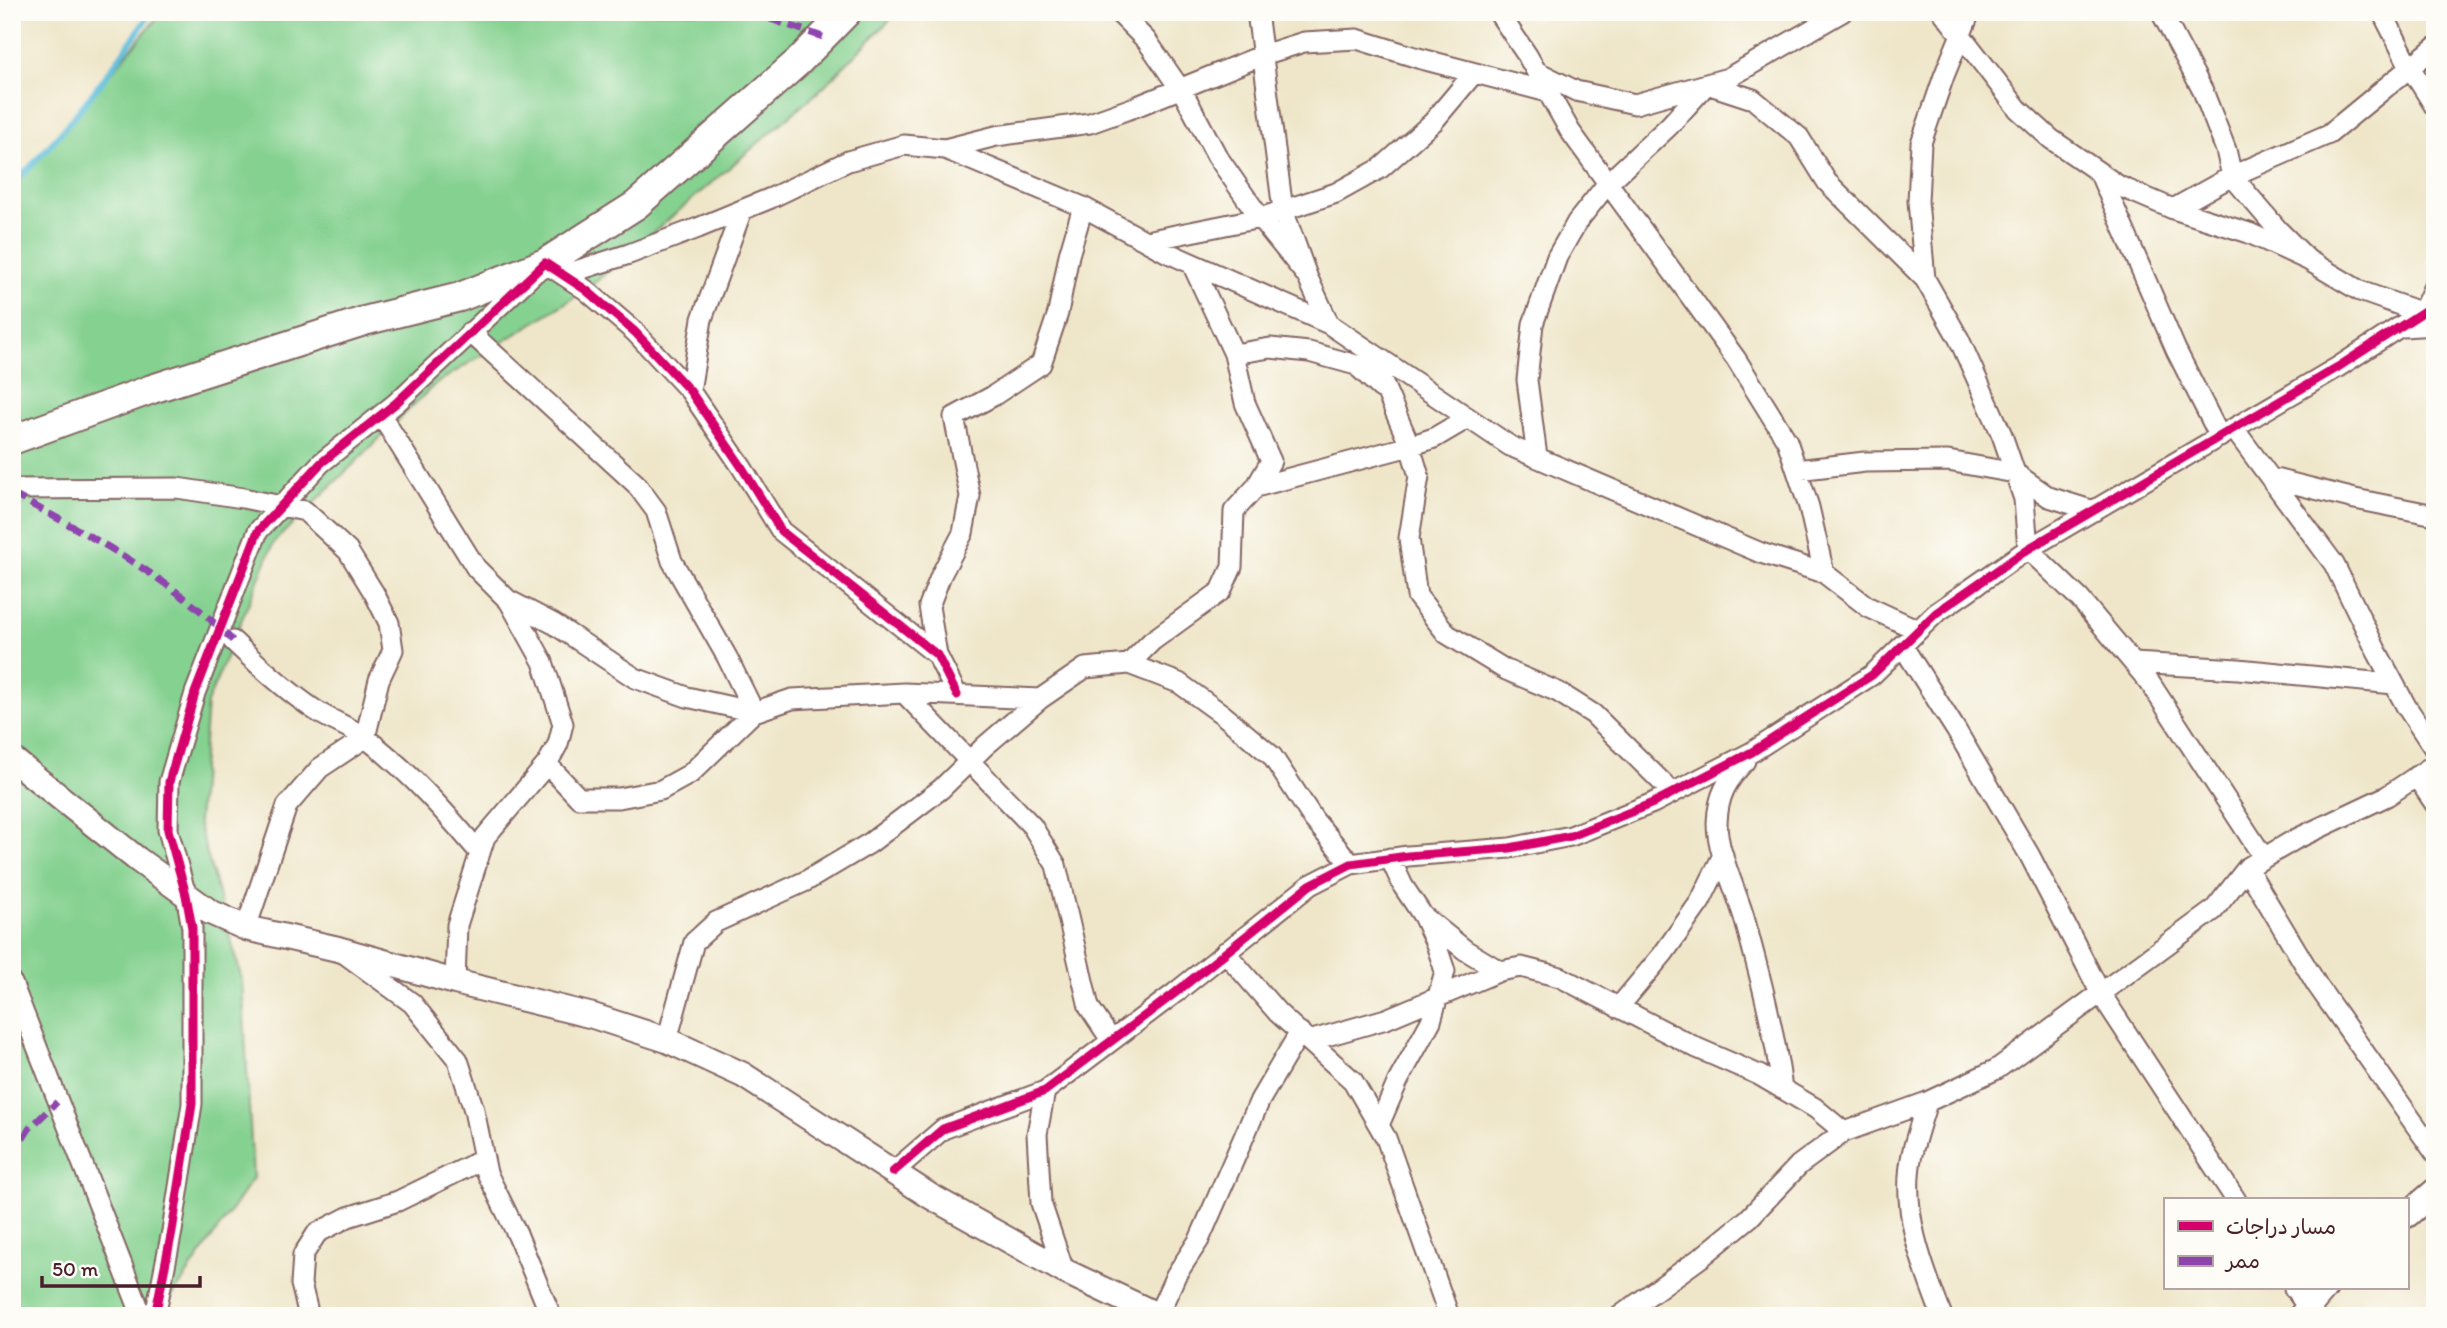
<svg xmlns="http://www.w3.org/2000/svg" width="2447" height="1328" font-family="Itim,'Playpen Sans Arabic',sans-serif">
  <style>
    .green { fill: #85d190; stroke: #68785e; stroke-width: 2 }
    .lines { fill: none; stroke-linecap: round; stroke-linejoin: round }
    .stream { stroke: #5dbedb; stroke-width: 6 }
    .minor-casing { stroke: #846562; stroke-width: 23 }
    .tertiary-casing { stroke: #846562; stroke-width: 28 }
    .secondary-casing { stroke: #846562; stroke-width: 32 }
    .minor { stroke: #fff; stroke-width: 19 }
    .tertiary { stroke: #fff; stroke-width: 24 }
    .secondary { stroke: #fff; stroke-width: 28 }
    .quiet { stroke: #8e44ad; stroke-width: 7; stroke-dasharray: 14 7; stroke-linecap: butt }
    .cycleway-casing { stroke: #fdfcf7; stroke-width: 13 }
    .cycleway { stroke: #d6006c; stroke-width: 9 }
  </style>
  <rect width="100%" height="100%" fill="#fdfcf7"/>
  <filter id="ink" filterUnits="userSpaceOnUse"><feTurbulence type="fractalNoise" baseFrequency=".0143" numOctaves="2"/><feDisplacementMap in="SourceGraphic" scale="14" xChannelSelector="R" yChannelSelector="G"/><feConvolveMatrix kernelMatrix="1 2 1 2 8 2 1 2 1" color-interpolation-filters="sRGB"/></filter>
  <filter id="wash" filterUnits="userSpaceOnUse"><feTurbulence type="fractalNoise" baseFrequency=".00686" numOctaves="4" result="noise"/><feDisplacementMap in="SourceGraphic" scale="28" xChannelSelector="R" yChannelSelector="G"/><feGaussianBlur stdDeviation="1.57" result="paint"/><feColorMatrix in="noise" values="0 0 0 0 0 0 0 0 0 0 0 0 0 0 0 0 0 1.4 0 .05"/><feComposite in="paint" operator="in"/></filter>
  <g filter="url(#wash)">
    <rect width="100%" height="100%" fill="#efe6c9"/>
    <path class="green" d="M162 12H898L819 91 586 290 434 385 274 542 207 703 198 822 242 980 253 1178 165 1307 167 1316H12V185L33 166Z"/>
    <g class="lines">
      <path class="stream" d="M12 186C64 133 110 74 151 12"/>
    </g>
  </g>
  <g filter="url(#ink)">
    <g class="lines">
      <defs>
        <path id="minor" d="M1118 12 1147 41 1185 96 1217 156 1260 218 1307 276
          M1257 12 1283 210 1307 276 1329 324
          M1498 12 1527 55 1570 131 1736 359 1787 441 1809 507 1824 573
          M1943 12 2018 109 2051 139 2119 186 2173 209 2249 233 2308 260
          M1970 12 1944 76 1921 143 1918 201 1925 279 1959 339 2002 435 2024 499 2028 549 2080 599 2150 683 2264 858
          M2161 12 2203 91 2226 150 2232 176 2278 230 2308 260 2360 291 2422 313 2435 284
          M2382 12 2410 67 2435 107
          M1536 71 1576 91 1635 104 1728 78 1842 12
          M945 149 996 136 1090 123 1135 107 1263 55 1304 42 1357 39 1418 58 1548 92
          M2100 174 2176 350 2220 437
          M2173 209 2232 176 2329 134 2435 47
          M1146 241 1260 218 1336 193 1381 168 1433 122 1474 73
          M563 275 629 254 698 228 771 198 848 161 904 145 945 149 1083 207 1166 252 1329 324 1510 446 1761 553 1824 573 1868 607 1918 630
          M2403 327 2435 325
          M470 332 636 484 656 511 672 561 727 657 754 712
          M1369 351 1410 446 1419 476 1409 538 1417 596 1447 634 1506 670 1558 692 1593 714 1673 793
          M1234 354 1270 348 1309 352 1356 365 1381 388
          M690 391 702 319 742 210
          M381 415 476 568 509 601 543 662 563 724 558 744 547 764 485 837 457 925 455 982
          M2234 429 2334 564 2376 650 2406 706 2435 750
          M1537 457 1527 380 1533 324 1557 257 1577 222 1608 183 1669 126 1707 84 1753 99 1799 137 1827 182 1925 279
          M1797 470 1865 462 1948 461 2015 473 2049 497 2094 511
          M2271 478 2355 499 2435 515
          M1256 487 1410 446 1434 438 1468 418
          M12 489 177 488 243 498 305 511 348 551 374 593 389 623 393 650 379 680 365 738 320 768 287 806 246 928
          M510 601 554 624 635 678 687 697 754 712
          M233 641C259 666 285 690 315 710 331 721 351 727 367 739 410 772 445 812 480 853
          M1902 645 1956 730 2030 856 2101 994 2236 1200
          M937 655 929 606 941 575 963 533 970 496 954 417 993 396 1041 364 1058 313 1069 255 1083 207
          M2134 663 2238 669 2394 684
          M1129 664 1152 641 1221 591 1232 567 1234 511 1256 487 1271 461 1245 403 1234 354 1192 264
          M904 693 1032 826 1056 865 1089 1007 1111 1040
          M1745 761C1727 781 1718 794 1717 823 1717 853 1737 891 1745 921 1760 976 1775 1032 1782 1089
          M547 764 579 798H619L661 790 690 774 754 712 792 699 904 693 1040 699
          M2416 776 2435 804
          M2247 868 2317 985 2435 1153
          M1423 916 1465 950 1500 971 1521 967 1560 977 1697 1048 1759 1075 1815 1108 1844 1132
          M1225 952 1278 1013 1353 1081 1386 1138 1449 1316
          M345 954 412 1003 458 1060 474 1110 487 1173 518 1236 551 1316
          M12 983 142 1316
          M1618 1008 1663 954 1700 902 1723 855
          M667 1040 694 942 716 922 806 881 870 843 941 789 985 746 1040 699 1085 668 1129 664 1179 683 1222 714 1272 756 1314 820 1351 864
          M1309 1041 1386 1019 1500 971
          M1045 1091 1037 1134 1041 1203 1064 1271
          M1927 1102C1922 1119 1916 1136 1912 1154 1900 1209 1922 1265 1942 1316
          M1379 1125 1398 1081 1431 1021 1445 971 1436 944 1423 916 1403 886 1390 858
          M893 1172 943 1129 1045 1091 1175 993 1310 885 1351 864 1408 856 1510 848 1571 836 1653 803 1752 752 1872 675 1936 613 2028 549 2338 367 2435 304
          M2294 1288 2314 1316
          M1158 1315 1176 1275 1199 1240 1260 1100 1300 1032
          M155 1316 172 1231 192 1104V928L186 895 168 830 169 782 195 693 258 531 321 463 396 403 545 263 586 290 635 332 690 391 741 466 781 531 937 655 957 695
          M309 1316 301 1284 303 1255 317 1233 348 1217 398 1201 484 1159
          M1620 1316 1703 1256 1749 1218 1799 1165 1844 1132 1927 1102 1997 1069 2214 910 2247 868 2294 840 2387 796 2435 764"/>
        <path id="tertiary" d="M12 759 137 859 210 912 246 928 338 949 455 982 593 1016 667 1040 743 1075 930 1196 1064 1271 1159 1316
          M2407 1215 2435 1191
          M2301 1316 2325 1288"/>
        <path id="secondary" d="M12 440 152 389 364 321 460 297 545 263 636 205 799 61 847 12"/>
      </defs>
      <use href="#minor" class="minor-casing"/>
      <use href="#tertiary" class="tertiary-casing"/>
      <use href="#secondary" class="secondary-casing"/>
      <use href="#minor" class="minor"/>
      <use href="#tertiary" class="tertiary"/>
      <use href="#secondary" class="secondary"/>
      <path class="quiet" d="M750 12 823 37
        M12 494C89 535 172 578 233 641
        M12 1156 29 1129 57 1102"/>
      <defs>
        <path id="cycleway" d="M893 1172 943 1129 1045 1091 1175 993 1310 885 1351 864 1408 856 1510 848 1571 836 1653 803 1752 752 1872 675 1936 613 2028 549 2338 367 2435 304
          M155 1316 172 1231 192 1104V928L186 895 168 830 169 782 195 693 258 531 321 463 396 403 545 263 586 290 635 332 690 391 741 466 781 531 937 655 957 695"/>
      </defs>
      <use href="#cycleway" class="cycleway-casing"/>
      <use href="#cycleway" class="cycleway"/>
    </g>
  </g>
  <rect width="2447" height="1328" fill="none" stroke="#fdfcf7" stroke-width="42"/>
  <rect x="2164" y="1198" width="245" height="91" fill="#fdfcf7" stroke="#b5a4a5" stroke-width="2"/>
  <rect x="2178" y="1221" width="35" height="10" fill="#d6006c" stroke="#b5a4a5" stroke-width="2"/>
  <text x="2226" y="1234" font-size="21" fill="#4a1f2b">مسار دراجات</text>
  <rect x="2178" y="1256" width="35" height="10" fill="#8e44ad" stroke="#b5a4a5" stroke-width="2"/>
  <text x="2226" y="1268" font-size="21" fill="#4a1f2b">ممر</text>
  <path d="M42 1276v10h158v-10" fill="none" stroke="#4a1f2b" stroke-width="3.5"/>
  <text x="52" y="1276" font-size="21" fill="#4a1f2b" stroke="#fdfcf7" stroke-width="5" paint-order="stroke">50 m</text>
</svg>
